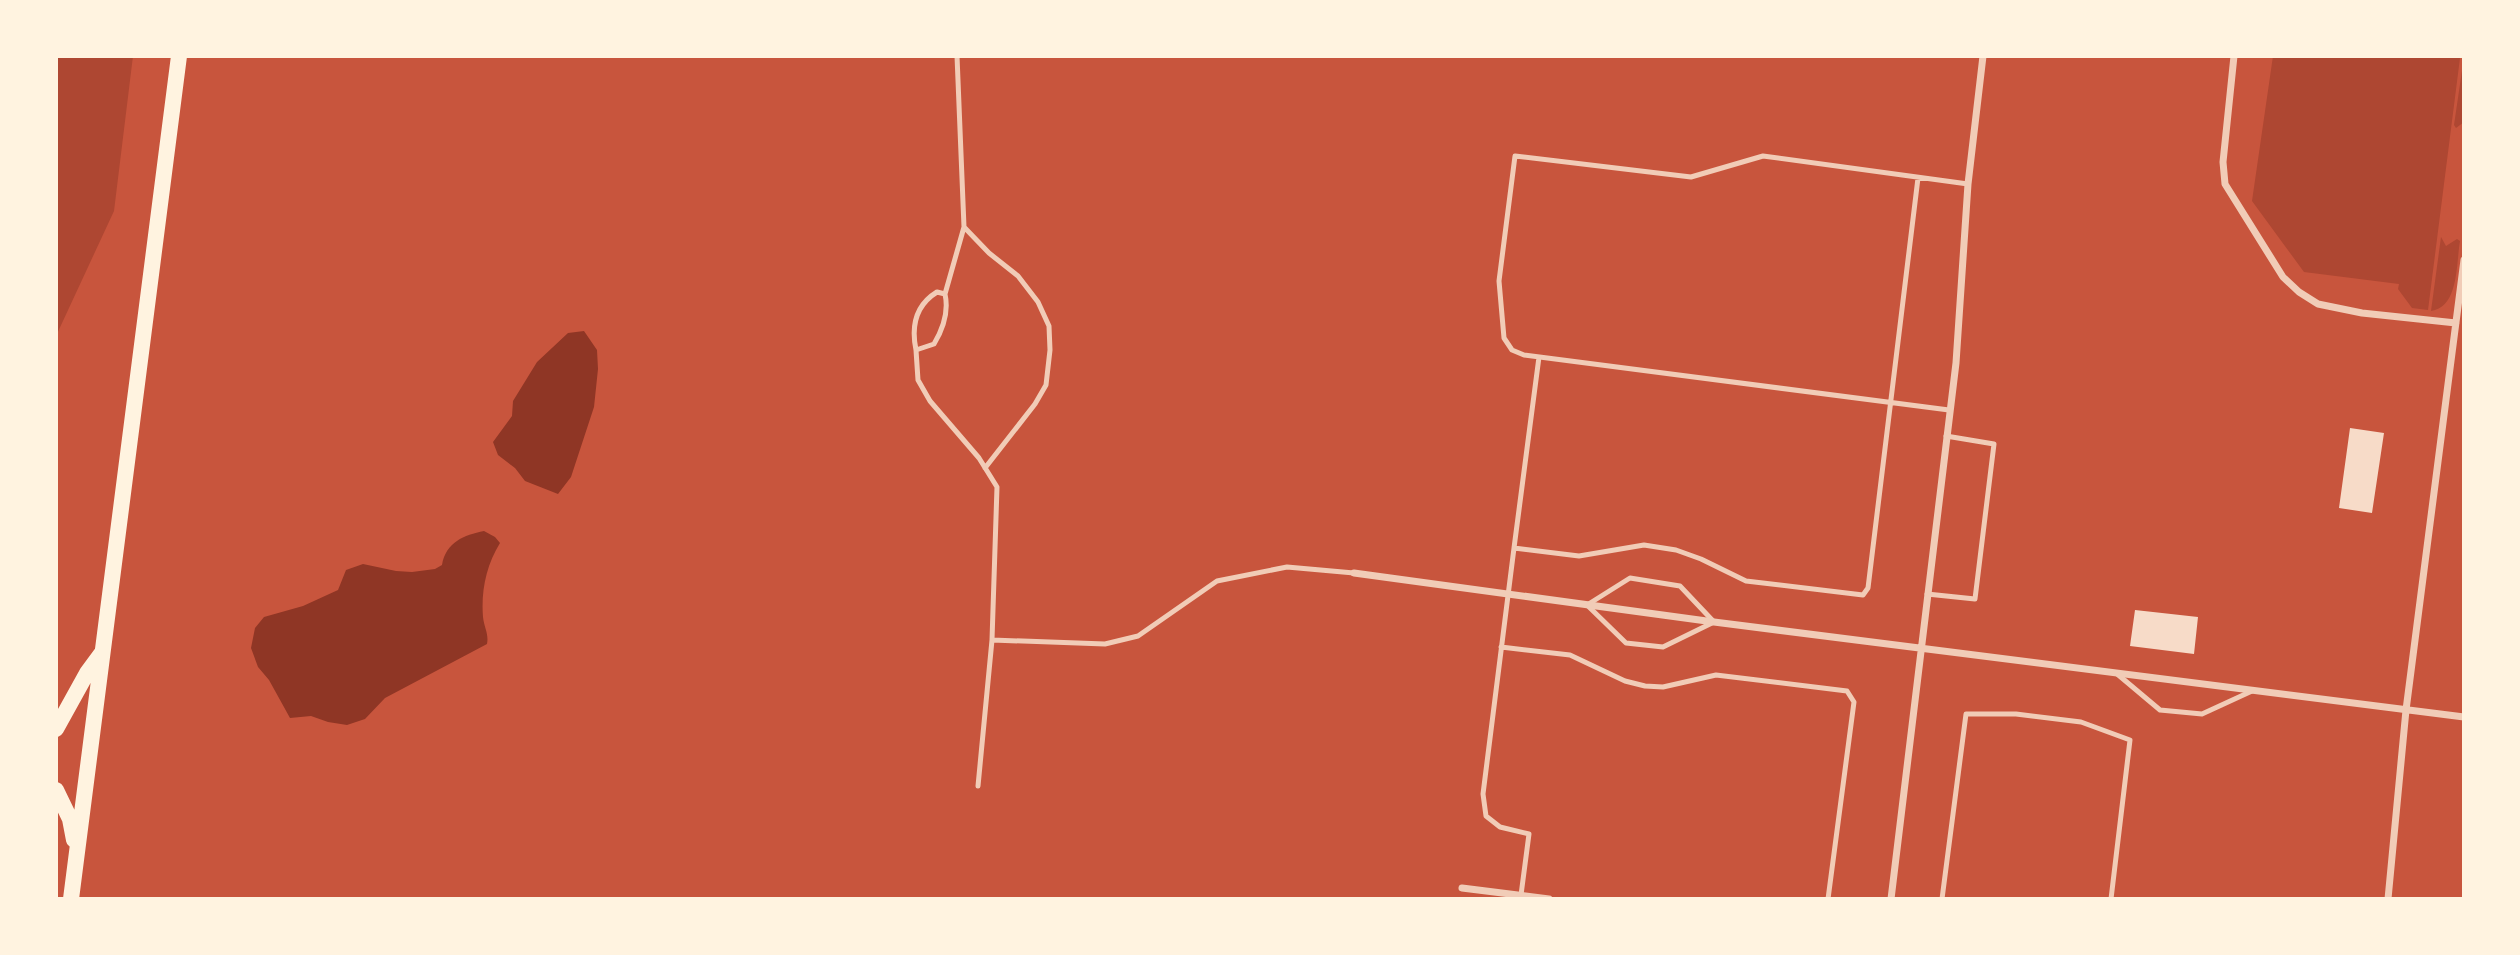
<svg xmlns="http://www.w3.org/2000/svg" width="2520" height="955" font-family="Karla,sans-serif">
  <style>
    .green { fill: #ae4732 }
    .water { fill: #8f3625 }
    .building { fill: #f7dbc8 }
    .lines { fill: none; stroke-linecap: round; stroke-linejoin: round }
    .service { stroke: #f1ccb7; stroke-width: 5 }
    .minor { stroke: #f1ccb7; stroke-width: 7 }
    .primary { stroke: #fff3e0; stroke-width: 16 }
  </style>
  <rect width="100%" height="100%" fill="#c8553d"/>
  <path class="green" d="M56 56H133L114 211 56 336Z
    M2273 56H2446L2460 58 2428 310 2412 308 2398 289 2399 284 2304 272 2252 201Z
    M2464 57V122L2456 128 2454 125Z
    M2441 237 2446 246 2457 239 2460 241C2456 264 2459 307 2431 311Z"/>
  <path class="water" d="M584 331 597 350 598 369 594 407 571 477 558 494 525 481 515 468 498 455 493 442 512 416 513 401 537 362 568 333Z
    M484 531 495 537 500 543C486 566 481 591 483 617 484 627 489 634 487 644L385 698 365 719 347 725 328 722 311 716 290 718 269 680 258 667 251 648 255 628 264 617 303 606 338 590 346 570 363 564 396 571 412 572 435 569 442 565C446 542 464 535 484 531Z"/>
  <path class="building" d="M2350 428 2384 433 2372 513 2339 508Z
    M2135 610 2198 617 2194 654 2130 646Z"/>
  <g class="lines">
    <path class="service" d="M964 227 989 253 1018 276 1038 302 1049 326 1050 350 1046 385 1035 404 985 468
      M945 294 937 292C916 305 911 326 916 350L934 344C943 329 949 312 945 294L964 227 957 56
      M916 350 918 380 930 401 979 458 997 487 992 640 978 786
      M1949 410 1524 355 1512 350 1504 338 1499 281 1515 156 1691 177 1763 156 1968 184
      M1514 548 1539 357
      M1630 578 1680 586 1714 622 1663 647 1626 643 1587 605Z
      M1927 594 1975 599 1994 444 1946 436
      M992 640 1105 644 1138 636 1217 581 1287 567 1354 573
      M1501 647 1570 655 1625 681 1645 686 1663 687 1716 675 1847 691 1854 702 1828 899
      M2116 673 2160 710 2202 714 2252 691
      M1521 895 1529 834 1500 827 1486 816 1483 794 1514 548 1579 556 1644 545 1676 550 1701 559 1746 581 1863 595 1868 588 1918 178
      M1942 899 1966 714H2016L2081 722 2130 740 2111 899"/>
    <path class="minor" d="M2234 56 2223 162 2225 184 2283 277 2299 292 2318 304 2362 313 2456 323
      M1354 573 1714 622 2464 717
      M1462 888 1549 899
      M1891 899 1956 363 1968 184 1983 56
      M2388 899 2406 710 2464 260"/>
    <path class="primary" d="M56 729 87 673 101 654
      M56 790 70 819 74 840
      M71 899 179 56"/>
  </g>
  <rect width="2520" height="955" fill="none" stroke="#fff3e0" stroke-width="116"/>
</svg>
